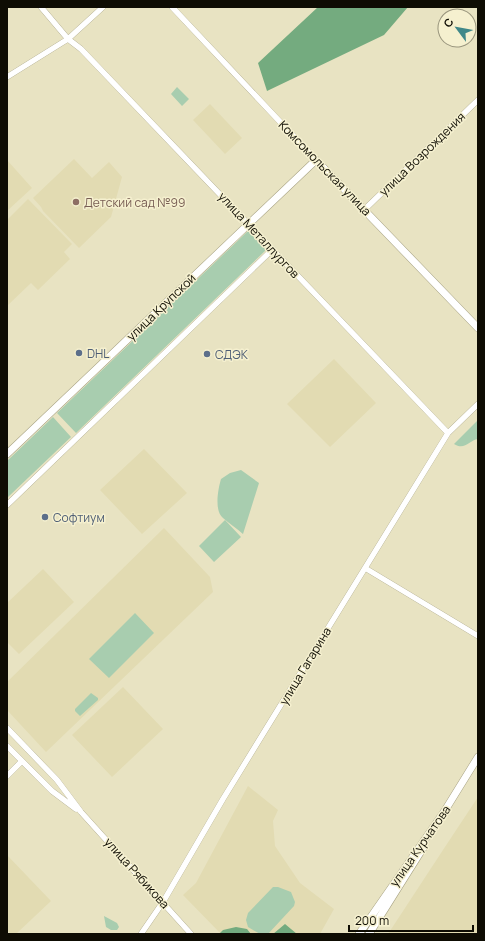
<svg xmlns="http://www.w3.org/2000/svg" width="485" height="941" font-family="Manrope,sans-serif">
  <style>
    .built { fill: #e2dbb2 }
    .green { fill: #a8cdaf }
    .forest { fill: #74ab7f }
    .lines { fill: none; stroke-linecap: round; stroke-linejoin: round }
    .minor-casing { stroke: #a8a384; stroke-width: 6 }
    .major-casing { stroke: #a8a384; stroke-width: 8 }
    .minor { stroke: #fff; stroke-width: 5.5 }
    .major { stroke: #fff; stroke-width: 7 }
    .education-dot { fill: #8d6e63; stroke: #f5f0cf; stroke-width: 1.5 }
    .service-dot { fill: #5c6f8a; stroke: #f5f0cf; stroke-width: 1.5 }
    .labels { text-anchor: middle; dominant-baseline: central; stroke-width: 3; stroke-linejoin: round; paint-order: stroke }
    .street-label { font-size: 12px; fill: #0e0c03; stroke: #f5f0cf }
    .education-label { font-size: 12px; fill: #785e54; stroke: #f5f0cf; text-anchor: start }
    .service-label { font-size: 12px; fill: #4e5e75; stroke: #f5f0cf; text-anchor: start }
  </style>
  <rect width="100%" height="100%" fill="#e8e3c2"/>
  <path class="built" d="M210 104 242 138 225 154 193 120Z
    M74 159 92 178 109 162 122 177 111 217 79 248 43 211 41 207 33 198Z
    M7 160 32 188 7 211Z
    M28 199 72 244 64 252 70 259 38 290 31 283 7 306V220Z
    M334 359 376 403 330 447 287 404Z
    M144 449 187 493 142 534 100 490Z
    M164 528 210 577 213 592 46 752 7 710V682Z
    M43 569 74 602 19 654 7 642V603Z
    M123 687 163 729 112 777 72 735Z
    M248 786 278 810 273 821 275 846 300 883 334 909 320 934H221L183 895 196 883Z
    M478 797V934H388L441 853Z
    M7 855 51 901 16 934H11L7 930Z"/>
  <path class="green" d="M177 87 189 99 182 106 171 94Z
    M248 231 266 250 76 433 57 413Z
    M53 417 71 437 7 498V461Z
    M478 420V439C469 440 465 451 454 444Z
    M241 470 259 483 243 534C236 528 230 524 223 518 214 511 218 489 221 479L230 473Z
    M225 520 241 537 214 562 199 546Z
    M135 613 154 633 109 678 89 659Z
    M91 693 98 698V700L80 716 75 711V709Z
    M273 887H278L291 892 295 902 294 906 268 934H260L248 927 246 920 248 913Z
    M104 916 117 923 119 927 117 930H111L106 927Z"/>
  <path class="forest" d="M318 7H408L384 35 267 91 258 63Z
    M285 924 297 934H273Z
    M236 927 247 929 251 934H219L223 930Z"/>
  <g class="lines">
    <defs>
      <path id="minor" d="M41 7 68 39 81 49 448 433
        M172 7 316 160
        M7 77 68 39 103 7
        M365 209 478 100
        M7 505 273 249
        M365 568 478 636
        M7 728 57 780 81 812 191 934
        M7 746 52 791 76 809
        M7 776 22 761
        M141 934 163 902 223 799 448 433 478 404"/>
      <path id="major" d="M7 454 316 160 478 328
        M359 934 444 812 478 757
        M369 934 423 848"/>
    </defs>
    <use href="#minor" class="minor-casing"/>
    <use href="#major" class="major-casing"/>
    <use href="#minor" class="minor"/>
    <use href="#major" class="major"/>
  </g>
  <circle class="education-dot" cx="76" cy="202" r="4"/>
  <g class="service-dot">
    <circle cx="79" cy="353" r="4"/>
    <circle cx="207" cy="354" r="4"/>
    <circle cx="45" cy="517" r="4"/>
  </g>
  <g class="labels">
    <g class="street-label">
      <text transform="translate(422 154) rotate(-44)">улица Возрождения</text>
      <text transform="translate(325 168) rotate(46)">Комсомольская улица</text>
      <text transform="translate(259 235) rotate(47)">улица Металлургов</text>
      <text transform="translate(161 307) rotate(-44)">улица Крупской</text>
      <text transform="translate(305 666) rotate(-59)">улица Гагарина</text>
      <text transform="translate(420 846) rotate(-55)">улица Курчатова</text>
      <text transform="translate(137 873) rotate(48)">улица Рябикова</text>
    </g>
    <g class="education-label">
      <text x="84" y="202">Детский сад №99</text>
    </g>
    <g class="service-label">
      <text x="87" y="353">DHL</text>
      <text x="215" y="354">СДЭК</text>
      <text x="53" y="517">Софтиум</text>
    </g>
  </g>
  <rect width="485" height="941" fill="none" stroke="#0e0c03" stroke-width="16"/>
  <g transform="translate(457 28) rotate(302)"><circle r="19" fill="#f5f0cf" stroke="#99957d"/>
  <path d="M0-3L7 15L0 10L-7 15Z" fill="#408889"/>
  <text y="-6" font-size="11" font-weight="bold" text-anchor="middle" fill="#0e0c03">С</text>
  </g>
  <path d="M349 925v6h124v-6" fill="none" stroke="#0e0c03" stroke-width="2"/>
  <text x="355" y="925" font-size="12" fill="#0e0c03" stroke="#f5f0cf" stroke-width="3" paint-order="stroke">200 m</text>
</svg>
